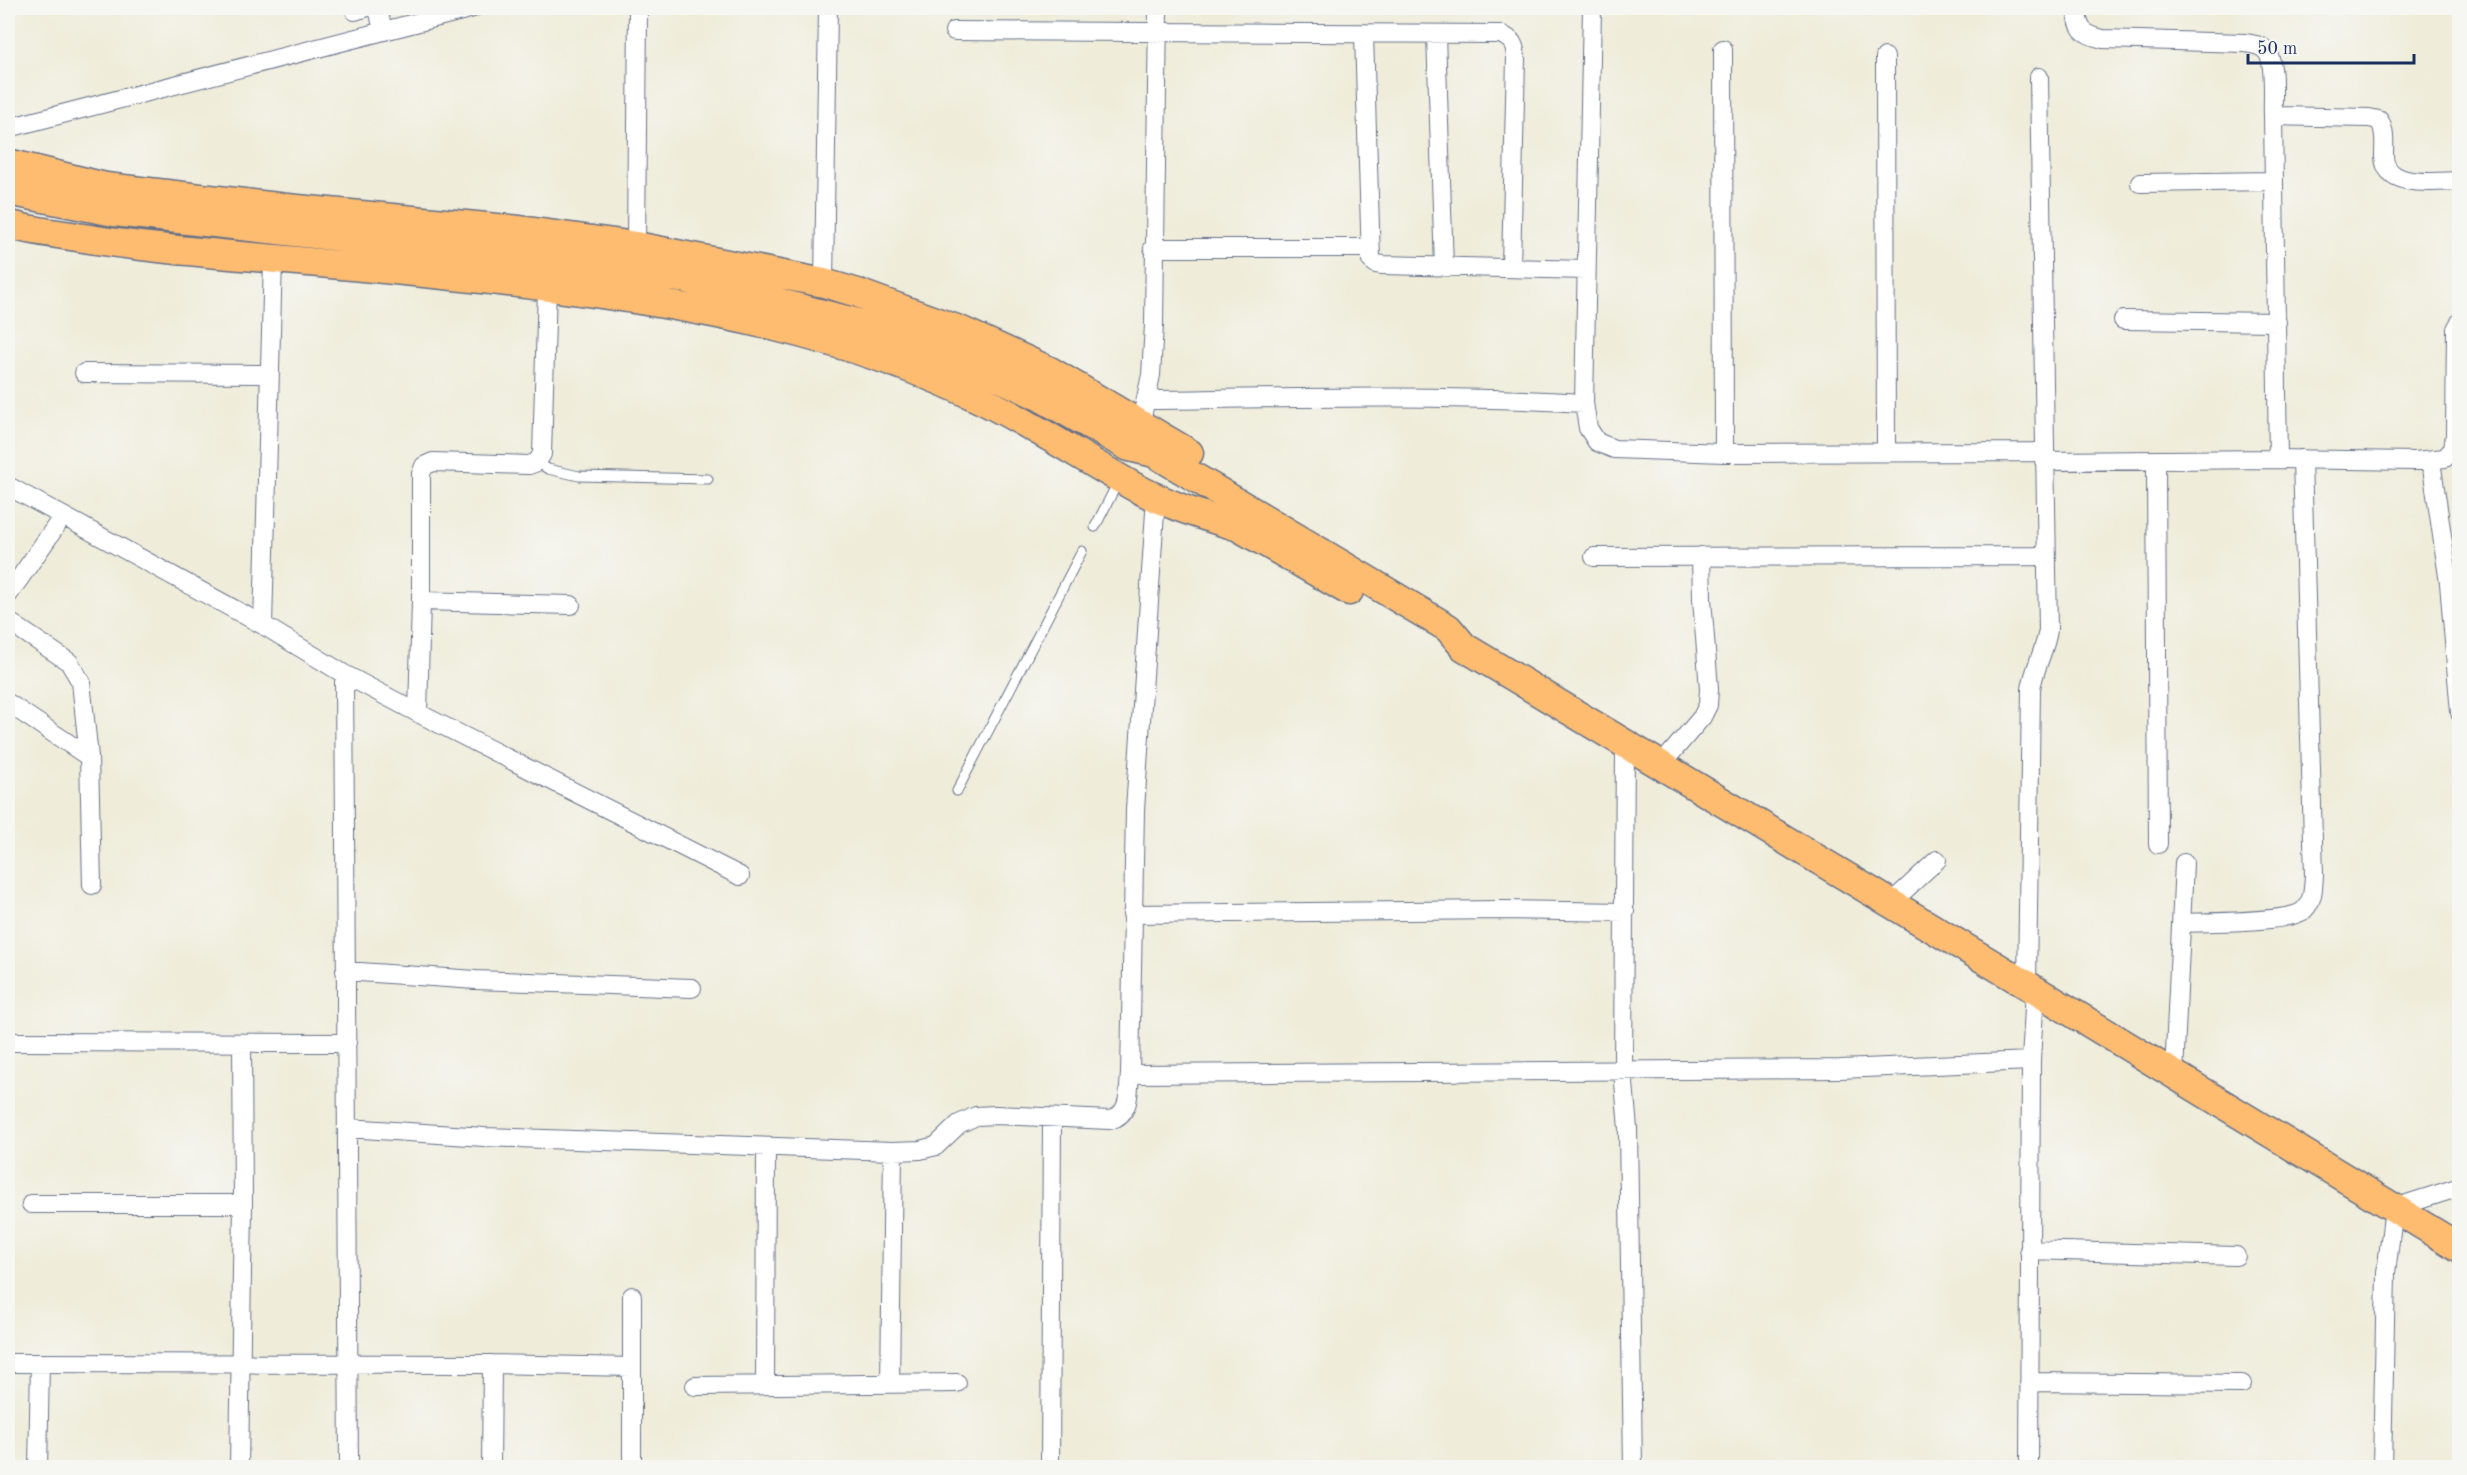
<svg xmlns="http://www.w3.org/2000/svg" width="2467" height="1475" font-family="'Old Standard TT',serif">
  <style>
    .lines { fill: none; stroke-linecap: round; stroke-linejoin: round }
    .lane-casing { stroke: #657189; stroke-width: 11 }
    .street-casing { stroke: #657189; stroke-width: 20 }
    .primary-casing { stroke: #657189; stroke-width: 31 }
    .lane { stroke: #fff; stroke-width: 9 }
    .street { stroke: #fff; stroke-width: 18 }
    .primary { stroke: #febc71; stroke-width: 28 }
  </style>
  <rect width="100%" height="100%" fill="#f6f6f2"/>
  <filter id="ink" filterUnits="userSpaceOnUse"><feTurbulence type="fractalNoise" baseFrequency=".0167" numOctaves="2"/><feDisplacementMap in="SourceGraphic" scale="12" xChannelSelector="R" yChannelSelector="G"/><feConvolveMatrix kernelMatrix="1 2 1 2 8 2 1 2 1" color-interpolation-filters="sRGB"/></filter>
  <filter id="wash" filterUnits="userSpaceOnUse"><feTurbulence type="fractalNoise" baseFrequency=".008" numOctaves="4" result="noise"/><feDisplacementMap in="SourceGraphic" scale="24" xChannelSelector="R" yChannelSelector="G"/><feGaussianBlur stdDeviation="1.35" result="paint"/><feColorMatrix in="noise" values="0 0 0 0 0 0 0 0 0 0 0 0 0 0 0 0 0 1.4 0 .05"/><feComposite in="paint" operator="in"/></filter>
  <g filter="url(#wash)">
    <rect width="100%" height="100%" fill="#efecd9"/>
  </g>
  <g filter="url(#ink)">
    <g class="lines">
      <defs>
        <path id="lane" d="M537 462 548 469 579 476 708 479
          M1095 527 1119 480
          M957 791 1082 551"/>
        <path id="street" d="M378 8 383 31
          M1592 8 1584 403 1588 428 1597 442 1614 449 1724 453 2043 452
          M2076 8C2079 29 2081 34 2103 39L2245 43C2253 44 2262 45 2267 52 2276 64 2272 101 2273 116L2278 459
          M355 11 365 8
          M954 31 1500 34C1512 39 1515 44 1516 58L1511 267
          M1364 35 1371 260 1376 264 1383 265 1586 270
          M1436 35 1444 267
          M1723 49 1724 453
          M1885 57 1886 452
          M2273 116 2369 118 2379 120C2386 131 2384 144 2384 156 2385 190 2437 181 2460 181
          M8 128 473 8
          M2140 183 2274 181
          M636 246 638 8
          M1153 248H1369
          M824 283 828 8
          M2123 320 2277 322
          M84 373 270 374
          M1147 400C1293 398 1439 394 1584 403
          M1143 412 1151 375 1154 325 1158 8
          M2156 460 2158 844
          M2044 461 2278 459 2415 461 2445 458 2453 449 2455 434 2456 329 2460 322
          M2431 461 2449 583 2460 713
          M8 486 263 625 344 674 418 713 740 876
          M1594 557 2047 556
          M8 595 63 516
          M421 601 571 605
          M8 621 69 662 81 682 89 757 92 885
          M263 625 273 259
          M344 674 349 1468
          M8 703 89 757
          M418 713 421 601V474L424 466 433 462 529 465 537 462 542 454 547 288
          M1625 743 1623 1071 1628 1129 1633 1468
          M1661 765 1702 717 1708 705 1709 689 1702 599 1701 556
          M1891 903 1937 860
          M1132 914 1503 910 1625 912
          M2181 923C2204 922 2290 923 2304 910 2314 900 2313 887 2314 875L2302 459
          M345 971 476 980 692 988
          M2027 985 2031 689C2034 668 2045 651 2048 630L2039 77
          M8 1042 347 1043
          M1130 1074 1840 1069 2031 1061
          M2174 1074 2184 863
          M348 1128 484 1137 893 1151 920 1150 936 1146 959 1124 976 1116 995 1115 1110 1120C1131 1114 1128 1093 1130 1074L1135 810 1156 497
          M31 1204H243
          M2029 1250 2236 1256
          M632 1296V1468
          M8 1363 492 1364 632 1367
          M2029 1382 2242 1384
          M890 1384 893 1151
          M765 1385 766 1147
          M695 1386 957 1383
          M38 1468 40 1363
          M239 1468 243 1204 242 1043
          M491 1468 492 1364
          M1050 1468 1052 1119
          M2029 1468 2031 1061 2035 991
          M2382 1468 2386 1273 2394 1208 2460 1187"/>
        <path id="primary" d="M8 163 106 187 287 208 520 230 636 246 824 283 858 293 962 331 1050 371 1189 453
          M8 191 114 212 551 260 686 279 870 326 965 361 1039 396 1129 447 1154 453 1448 628 1464 647 2027 985 2460 1248
          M8 224C30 231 54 233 77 237 143 248 209 253 276 259 437 274 610 288 768 325 843 343 917 367 986 402 1036 427 1083 458 1131 485 1165 504 1202 516 1239 527
          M1223 518 1349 591"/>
      </defs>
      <use href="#lane" class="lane-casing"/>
      <use href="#street" class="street-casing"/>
      <use href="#primary" class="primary-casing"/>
      <use href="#lane" class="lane"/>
      <use href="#street" class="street"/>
      <use href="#primary" class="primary"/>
    </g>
  </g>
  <rect width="2467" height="1475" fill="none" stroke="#f6f6f2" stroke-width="30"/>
  <path d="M2248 54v9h166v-9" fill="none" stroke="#1b2f5e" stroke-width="3"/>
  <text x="2257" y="54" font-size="18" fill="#1b2f5e" stroke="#f6f6f2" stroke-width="4.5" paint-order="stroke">50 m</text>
</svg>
